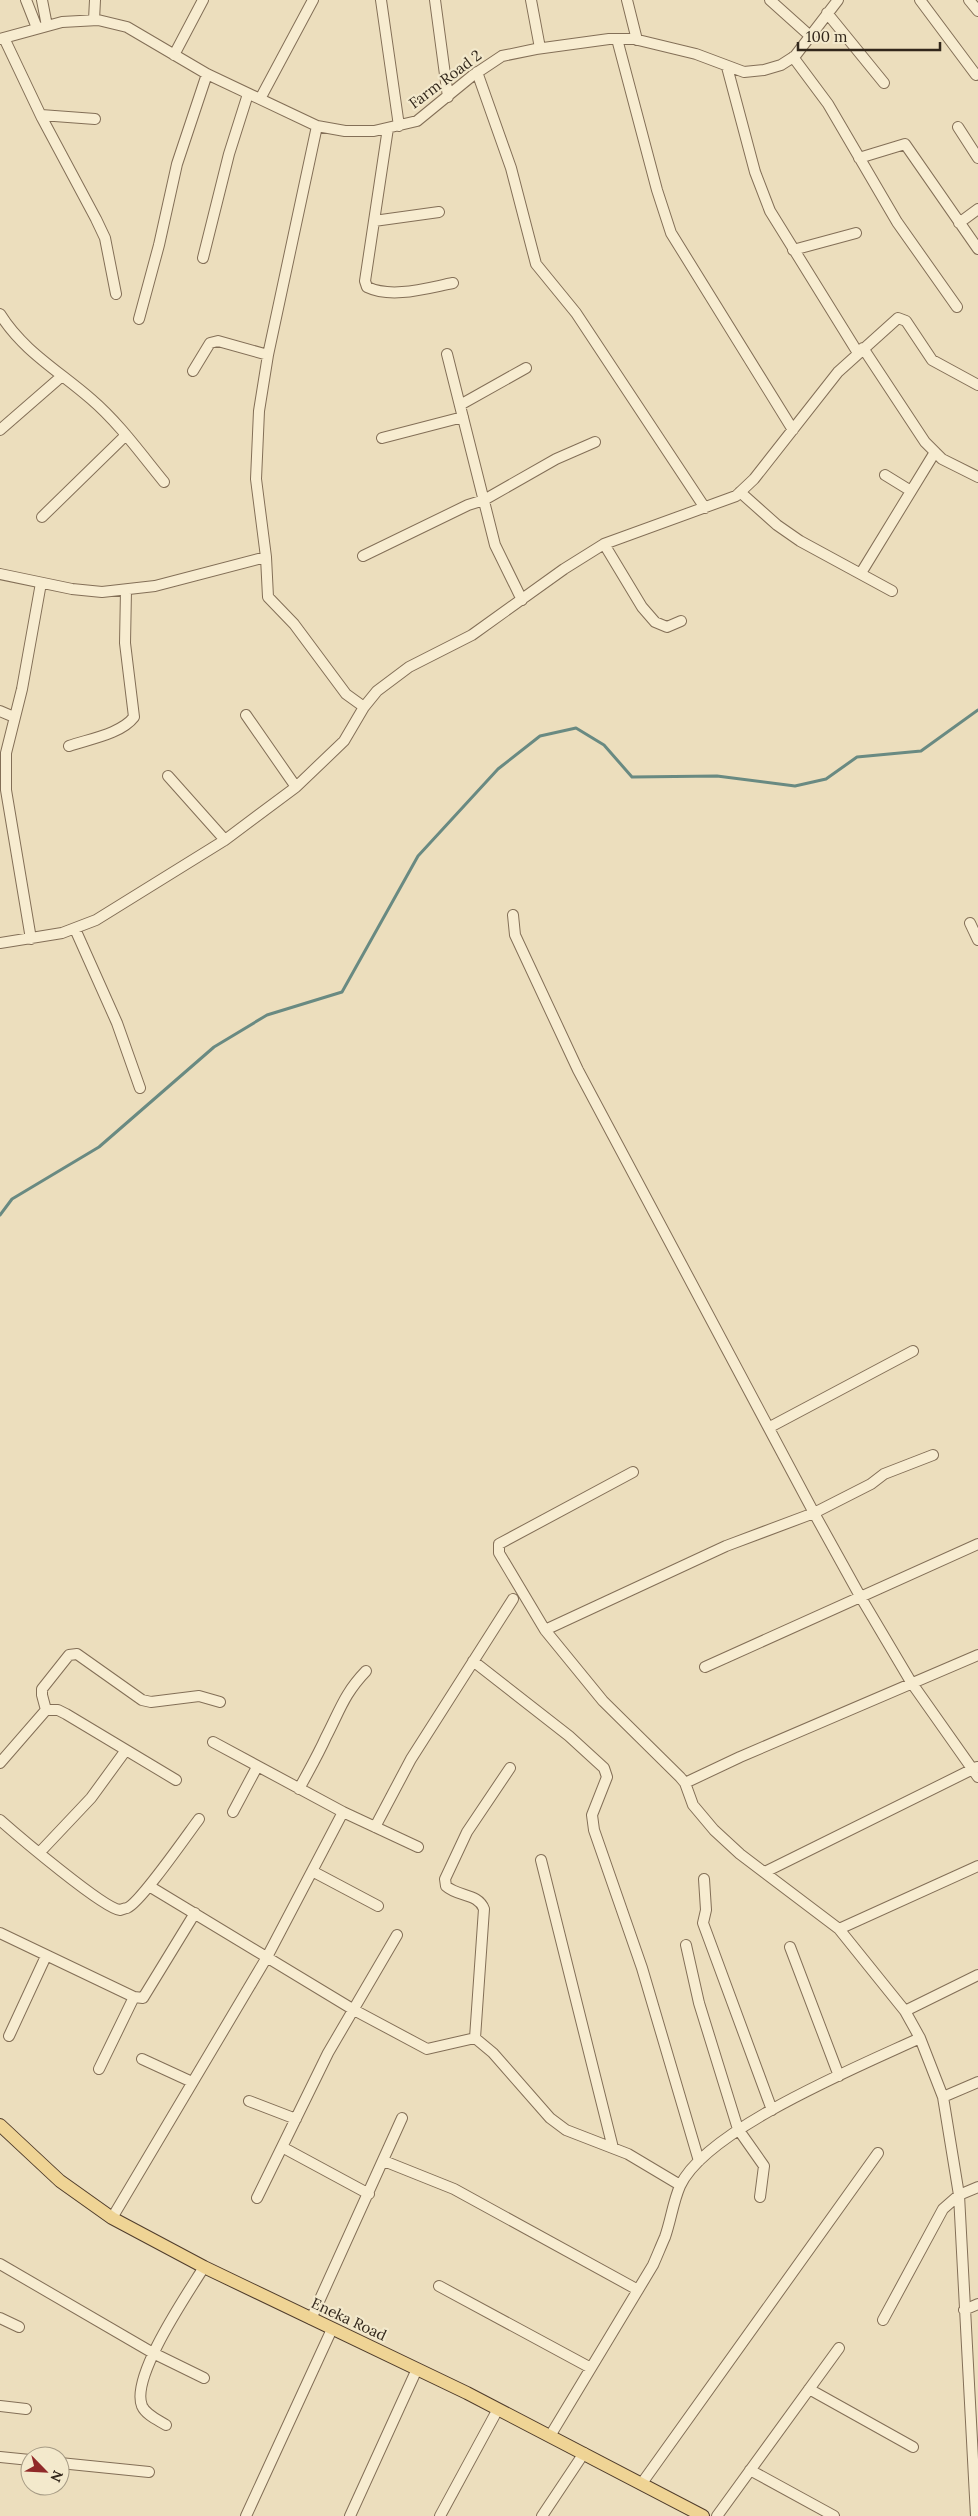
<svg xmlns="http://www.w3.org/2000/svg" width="978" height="2516" font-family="Lora,serif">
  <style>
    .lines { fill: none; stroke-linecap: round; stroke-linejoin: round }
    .stream { stroke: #698a82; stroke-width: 3 }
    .minor-casing { stroke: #836f57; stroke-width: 12 }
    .major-casing { stroke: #503d2c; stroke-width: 14 }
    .minor { stroke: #f7ecd0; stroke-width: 10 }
    .major { stroke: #efd495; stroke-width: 12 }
    .labels { text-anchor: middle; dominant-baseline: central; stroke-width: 4.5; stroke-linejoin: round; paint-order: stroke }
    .street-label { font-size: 15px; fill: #32271b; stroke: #f3e9cc }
  </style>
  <rect width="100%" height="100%" fill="#ecdebd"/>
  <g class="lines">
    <path class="stream" d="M0 1215 12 1199 99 1147 214 1047 267 1015 342 992 418 856 498 769 540 736 576 728 604 745 632 777 717 776 795 786 826 779 857 757 921 751 978 710"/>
    <defs>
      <path id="minor" d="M26 0 37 28
        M42 0 47 26
        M381 0 399 126
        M435 0 448 97
        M531 0 540 48
        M627 0 637 40
        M770 0 809 35
        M920 0 976 75
        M969 0 978 11
        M827 13 884 83
        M94 20 95 0
        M4 38 42 118 96 219 105 238 116 294
        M0 39 62 22 98 20 127 27 207 74 317 126 345 131H374L417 121 472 76 502 56 536 49 609 39H634L696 54 744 72 764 70 781 65 795 56 838 0
        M617 39 657 190 671 233 793 430
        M174 55 203 0
        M793 57 828 104 897 222 957 307
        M727 67 755 172 770 211 858 353
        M477 72 511 168 536 264 576 313 705 508
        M260 99 313 0
        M41 115 95 119
        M317 126 268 355 259 411 256 479 266 557 268 597 294 624 346 694 364 707
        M958 127 978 158
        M388 128 365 281 367 287C392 299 427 288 453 283
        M859 158 905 144 978 249
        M374 221 439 212
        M959 223 978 209
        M793 250 856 233
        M203 258 229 154 248 94
        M0 314C23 351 59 371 91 399 119 423 141 454 164 482
        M139 319 159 245 177 164 207 74
        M863 348 925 442 942 459 978 477
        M447 354 495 545 522 600
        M193 371 210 343 218 341 268 355
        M460 405 526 368
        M0 430 62 376
        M382 438 463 417
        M885 475 911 491
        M740 492 777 525 800 541 892 591
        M42 517 126 435
        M604 544 642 607 655 622 667 627 681 621
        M363 556 468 505 484 500 556 459 595 442
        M861 573 935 452
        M0 574 72 589 102 592 155 586 266 557
        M0 711 14 717
        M69 746C89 739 121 734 134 717L125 643 126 590
        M168 776 225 840
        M296 787 344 741 364 707 377 691 409 667 472 635 564 569 604 544 736 496 754 479 838 372 898 318 906 321 932 360 978 385
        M513 915 515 935 578 1070 814 1513 860 1596 911 1682 978 1777
        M970 923 978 940
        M75 929 117 1023 140 1088
        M31 939 6 790V753L22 689 41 583
        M0 943 62 933 96 920 225 840 296 787 246 715
        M770 1427 913 1351
        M633 1472 499 1544V1553L545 1630 603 1701 680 1777 685 1783 693 1805 714 1830 740 1854 839 1929 905 2011 920 2038 943 2097 959 2195 976 2516
        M545 1630 726 1546 814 1513 871 1484 884 1474 933 1455
        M473 1661 569 1736 604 1768 607 1777 592 1815 594 1830 642 1968 699 2161
        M705 1667 978 1544
        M46 1710 42 1695V1689L69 1655 77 1654 142 1700 151 1702 199 1696 220 1702
        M46 1710H58L66 1714 176 1780
        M213 1742 343 1812 418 1847
        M0 1763 46 1710
        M685 1783 740 1757 978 1655
        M299 1789C308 1772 318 1755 326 1737 340 1710 344 1694 366 1671
        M233 1812 257 1767
        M0 1820C17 1835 104 1909 120 1910 120 1910 126 1908 127 1908 140 1903 187 1835 199 1819
        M375 1827 411 1759 513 1599
        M40 1852 91 1798 126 1750
        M541 1860 613 2148
        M312 1871 378 1906
        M765 1872 977 1767
        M704 1879 706 1910 703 1923 772 2110
        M149 1886 354 2010 427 2049 475 2038
        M839 1929 978 1866
        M0 1933 134 1997 143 1998 195 1913
        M686 1945 699 2003 738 2129 764 2166 760 2197
        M790 1947 839 2076
        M905 2011 978 1975
        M9 2036 46 1956
        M475 2038 484 1909C478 1893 458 1897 446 1886L445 1879 467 1832 510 1768
        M475 2038 493 2053 550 2118 566 2130 628 2154 680 2185
        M142 2059 192 2082
        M99 2069 134 1997
        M943 2097 978 2082
        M249 2101 296 2119
        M384 2161 454 2189 638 2290
        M369 2194 282 2147 328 2053 397 1935
        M257 2198 282 2147
        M112 2218 267 1957 343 1812
        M0 2264 153 2353 204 2378
        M439 2286 589 2367
        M964 2310 978 2304
        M0 2318 19 2327
        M311 2319 402 2118
        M883 2320 943 2209 959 2195 978 2187
        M809 2389 913 2447
        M0 2406 26 2409
        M166 2425C158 2420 146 2415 142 2406 130 2377 188 2293 204 2267
        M550 2436 653 2265C657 2256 661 2246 665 2237 671 2220 673 2202 680 2186 706 2129 862 2065 920 2038
        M0 2457 30 2460
        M60 2463 149 2472
        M750 2470 834 2516
        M642 2483 878 2153
        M246 2516 332 2329
        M350 2516 417 2369
        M440 2516 498 2409
        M542 2516 584 2453
        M717 2516 839 2348"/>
      <path id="major" d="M0 2125 60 2181 112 2218 204 2267 467 2393 703 2516"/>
    </defs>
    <use href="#minor" class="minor-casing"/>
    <use href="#major" class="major-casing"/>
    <use href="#minor" class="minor"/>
    <use href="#major" class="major"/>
  </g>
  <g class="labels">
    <g class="street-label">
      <text transform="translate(445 79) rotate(-37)">Farm Road 2</text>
      <text transform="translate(349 2319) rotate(25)">Eneka Road</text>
    </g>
  </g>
  <g transform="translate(45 2471) rotate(114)"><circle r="24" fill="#f3e9cc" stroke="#a69b85"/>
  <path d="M0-4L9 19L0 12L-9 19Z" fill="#902a29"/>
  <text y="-8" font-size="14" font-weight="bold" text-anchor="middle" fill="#32271b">N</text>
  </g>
  <path d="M798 42v8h142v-8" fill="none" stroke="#32271b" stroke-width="2.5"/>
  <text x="806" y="42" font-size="15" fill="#32271b" stroke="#f3e9cc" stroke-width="4" paint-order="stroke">100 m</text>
</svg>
